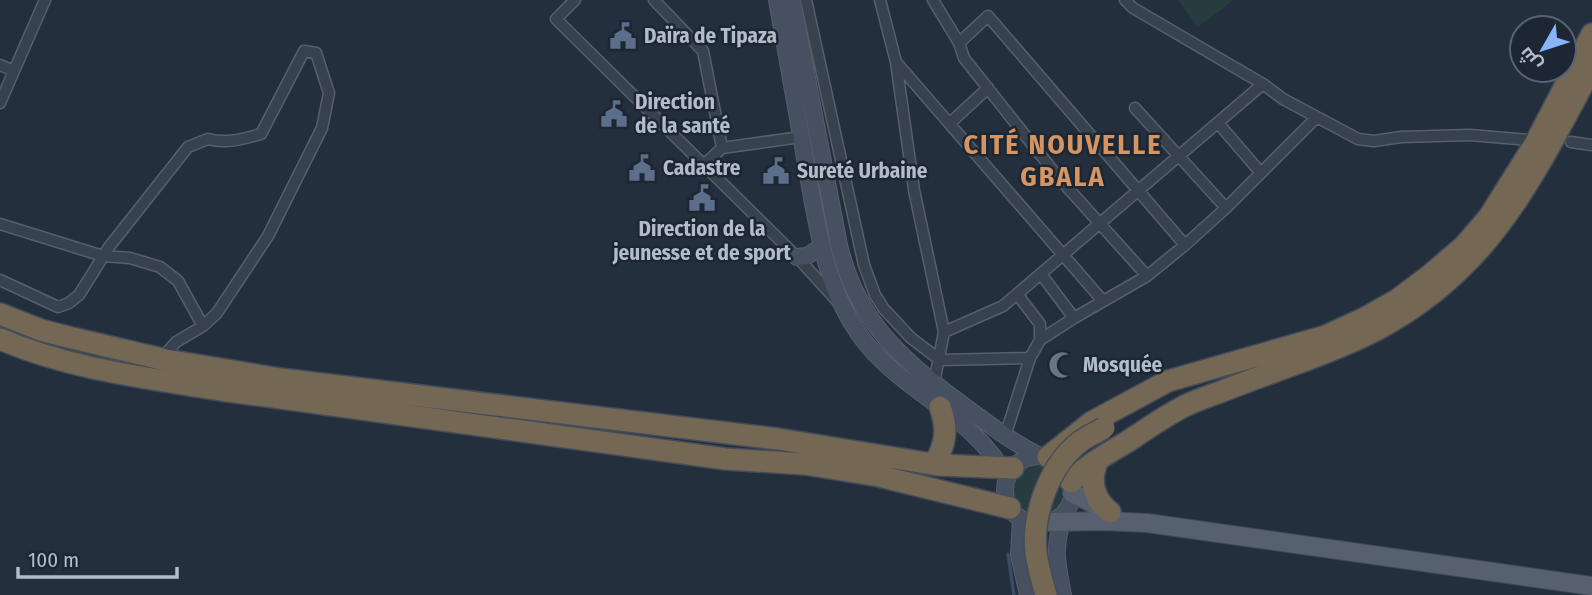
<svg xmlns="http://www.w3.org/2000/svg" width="1592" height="595" font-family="'Fira Sans Condensed',Cairo,sans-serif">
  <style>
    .green { fill: #263c3f }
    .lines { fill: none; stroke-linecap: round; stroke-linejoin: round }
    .stream { stroke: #394c67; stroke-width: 3.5 }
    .street-casing { stroke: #565f6c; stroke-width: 13 }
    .secondary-casing { stroke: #565f6c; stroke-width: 18 }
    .primary-casing { stroke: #414a57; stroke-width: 20 }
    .highway-casing { stroke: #434c59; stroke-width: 24 }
    .street { stroke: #38414e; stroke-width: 10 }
    .secondary { stroke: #465061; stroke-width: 16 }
    .primary { stroke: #56606e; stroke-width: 18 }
    .highway { stroke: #746855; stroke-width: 21 }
    .highway-bridge-casing { stroke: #434c59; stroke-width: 24; stroke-linecap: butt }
    .highway-bridge { stroke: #746855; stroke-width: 21 }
    .labels { text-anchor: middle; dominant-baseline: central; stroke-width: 5; stroke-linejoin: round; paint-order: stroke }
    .poi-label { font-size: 21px; font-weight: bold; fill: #b4bcc9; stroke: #1d2633; text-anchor: start }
    .district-label { font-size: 28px; font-weight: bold; letter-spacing: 2px; fill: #d59563; stroke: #1d2633 }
  </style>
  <rect width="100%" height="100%" fill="#242f3e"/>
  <path class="green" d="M1178 0H1234L1198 27Z
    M1011 490a27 27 0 1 1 54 0a27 27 0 1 1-54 0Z"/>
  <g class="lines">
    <path class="stream" d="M1008 554 1014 595"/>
    <defs>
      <path id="street" d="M575 0 556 19 797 257 837 301
        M654 0 703 51 722 148 801 137
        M806 0 864 265 875 295 884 309 911 338 940 360 1030 358
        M880 0 896 62 914 190 944 332 934 383
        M933 0 959 43 964 58 1058 177 1147 276
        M1125 0 1133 8 1263 84 1283 99 1358 139 1374 141 1401 137 1470 135 1528 140
        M959 43 988 16 1185 245
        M896 62 1103 301
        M0 65 14 71
        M0 103 45 0
        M1135 108 1226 208
        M950 123 988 88
        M1218 123 1261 173
        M1571 142 1592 145
        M704 165 722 148
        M0 224 103 256 130 258 160 267 178 281 203 326
        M1041 274 1074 318
        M0 280 58 307 69 303 79 295 109 247 188 147 208 139C227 144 243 139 261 134L304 51 316 53 329 93 322 128 268 236 217 313 203 326 176 342 161 359
        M1017 294 1040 324V340
        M944 332 1003 306 1263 84
        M1005 436 1030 358 1040 340 1074 318 1147 276 1185 245 1226 208 1317 117"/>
      <path id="secondary" d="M777 0C786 52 796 105 805 158 817 223 824 294 869 347 910 395 979 420 1007 479
        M792 0 839 245C857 321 900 358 960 403 986 422 1011 442 1040 456
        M797 257 807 256 821 247
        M1005 490a34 34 0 1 1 68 0a34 34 0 1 1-68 0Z
        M1021 519 1019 555 1028 595
        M1063 595C1056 560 1053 546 1065 512"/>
      <path id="primary" d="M1072 493 1107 511
        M1051 522 1104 521 1147 523 1592 586"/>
      <path id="highway" d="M0 314 41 330 72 338 166 360 280 379 778 439 938 465 1013 468
        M0 339C70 369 146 378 221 390L726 459 805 464 879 476 1010 508
        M1048 457 1092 422 1168 381 1326 336 1367 317 1397 300 1429 276 1464 246 1489 217 1536 142 1592 34
        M1098 460C1089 480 1092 498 1110 512
        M934 464C946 445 948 428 940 407
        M1071 482C1086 465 1108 453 1127 442 1145 430 1162 418 1181 408 1193 401 1207 397 1220 392 1272 371 1328 355 1378 329 1492 268 1534 175 1592 67"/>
    </defs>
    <use href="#street" class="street-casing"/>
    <use href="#secondary" class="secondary-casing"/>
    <use href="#primary" class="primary-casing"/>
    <use href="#highway" class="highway-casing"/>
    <use href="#street" class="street"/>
    <use href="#secondary" class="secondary"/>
    <use href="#primary" class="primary"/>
    <use href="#highway" class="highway"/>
    <defs>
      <path id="highway-bridge" d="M1046 595C1042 581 1038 567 1036 553 1032 514 1049 465 1081 441 1088 436 1097 432 1104 428"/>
    </defs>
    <use href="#highway-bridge" class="highway-bridge-casing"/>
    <use href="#highway-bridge" class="highway-bridge"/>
  </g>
  <defs>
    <symbol id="civic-bare" viewBox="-9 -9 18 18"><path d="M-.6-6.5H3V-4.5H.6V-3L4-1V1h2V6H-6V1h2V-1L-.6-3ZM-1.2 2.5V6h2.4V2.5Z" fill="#5c6f8a" stroke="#1d2633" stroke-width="2.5" paint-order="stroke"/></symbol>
    <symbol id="mosque-bare" viewBox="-9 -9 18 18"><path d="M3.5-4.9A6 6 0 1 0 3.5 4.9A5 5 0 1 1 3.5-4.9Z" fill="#6b7280" stroke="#1d2633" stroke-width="2.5" paint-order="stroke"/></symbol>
  </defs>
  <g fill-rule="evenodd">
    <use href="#civic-bare" x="604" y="17" width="38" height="38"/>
    <use href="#civic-bare" x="595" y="95" width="38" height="38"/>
    <use href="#civic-bare" x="623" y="149" width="38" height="38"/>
    <use href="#civic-bare" x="757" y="152" width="38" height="38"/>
    <use href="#civic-bare" x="683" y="179" width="38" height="38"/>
    <use href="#mosque-bare" x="1043" y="346" width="38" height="38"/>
  </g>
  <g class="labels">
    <g class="poi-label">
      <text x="644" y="36">Daïra de Tipaza</text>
      <text x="635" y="102">Direction<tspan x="635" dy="24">de la santé</tspan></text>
      <text x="663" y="168">Cadastre</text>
      <text x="797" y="171">Sureté Urbaine</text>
      <text x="702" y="229" text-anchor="middle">Direction de la<tspan x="702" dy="24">jeunesse et de sport</tspan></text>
      <text x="1083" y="365">Mosquée</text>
    </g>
    <g class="district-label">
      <text x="1063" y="144">CITÉ NOUVELLE<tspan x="1063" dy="32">GBALA</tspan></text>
    </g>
  </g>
  <g transform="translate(1543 49) rotate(231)"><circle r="33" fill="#1d2633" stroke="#59626f" stroke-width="2"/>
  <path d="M0-5L12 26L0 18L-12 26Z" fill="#8ab4f8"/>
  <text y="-10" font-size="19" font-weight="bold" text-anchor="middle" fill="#b4bcc9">ش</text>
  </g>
  <path d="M18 567v10h159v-10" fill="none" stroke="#b4bcc9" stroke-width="3.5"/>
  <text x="28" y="567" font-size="21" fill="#b4bcc9" stroke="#1d2633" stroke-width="5" paint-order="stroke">100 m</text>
</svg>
